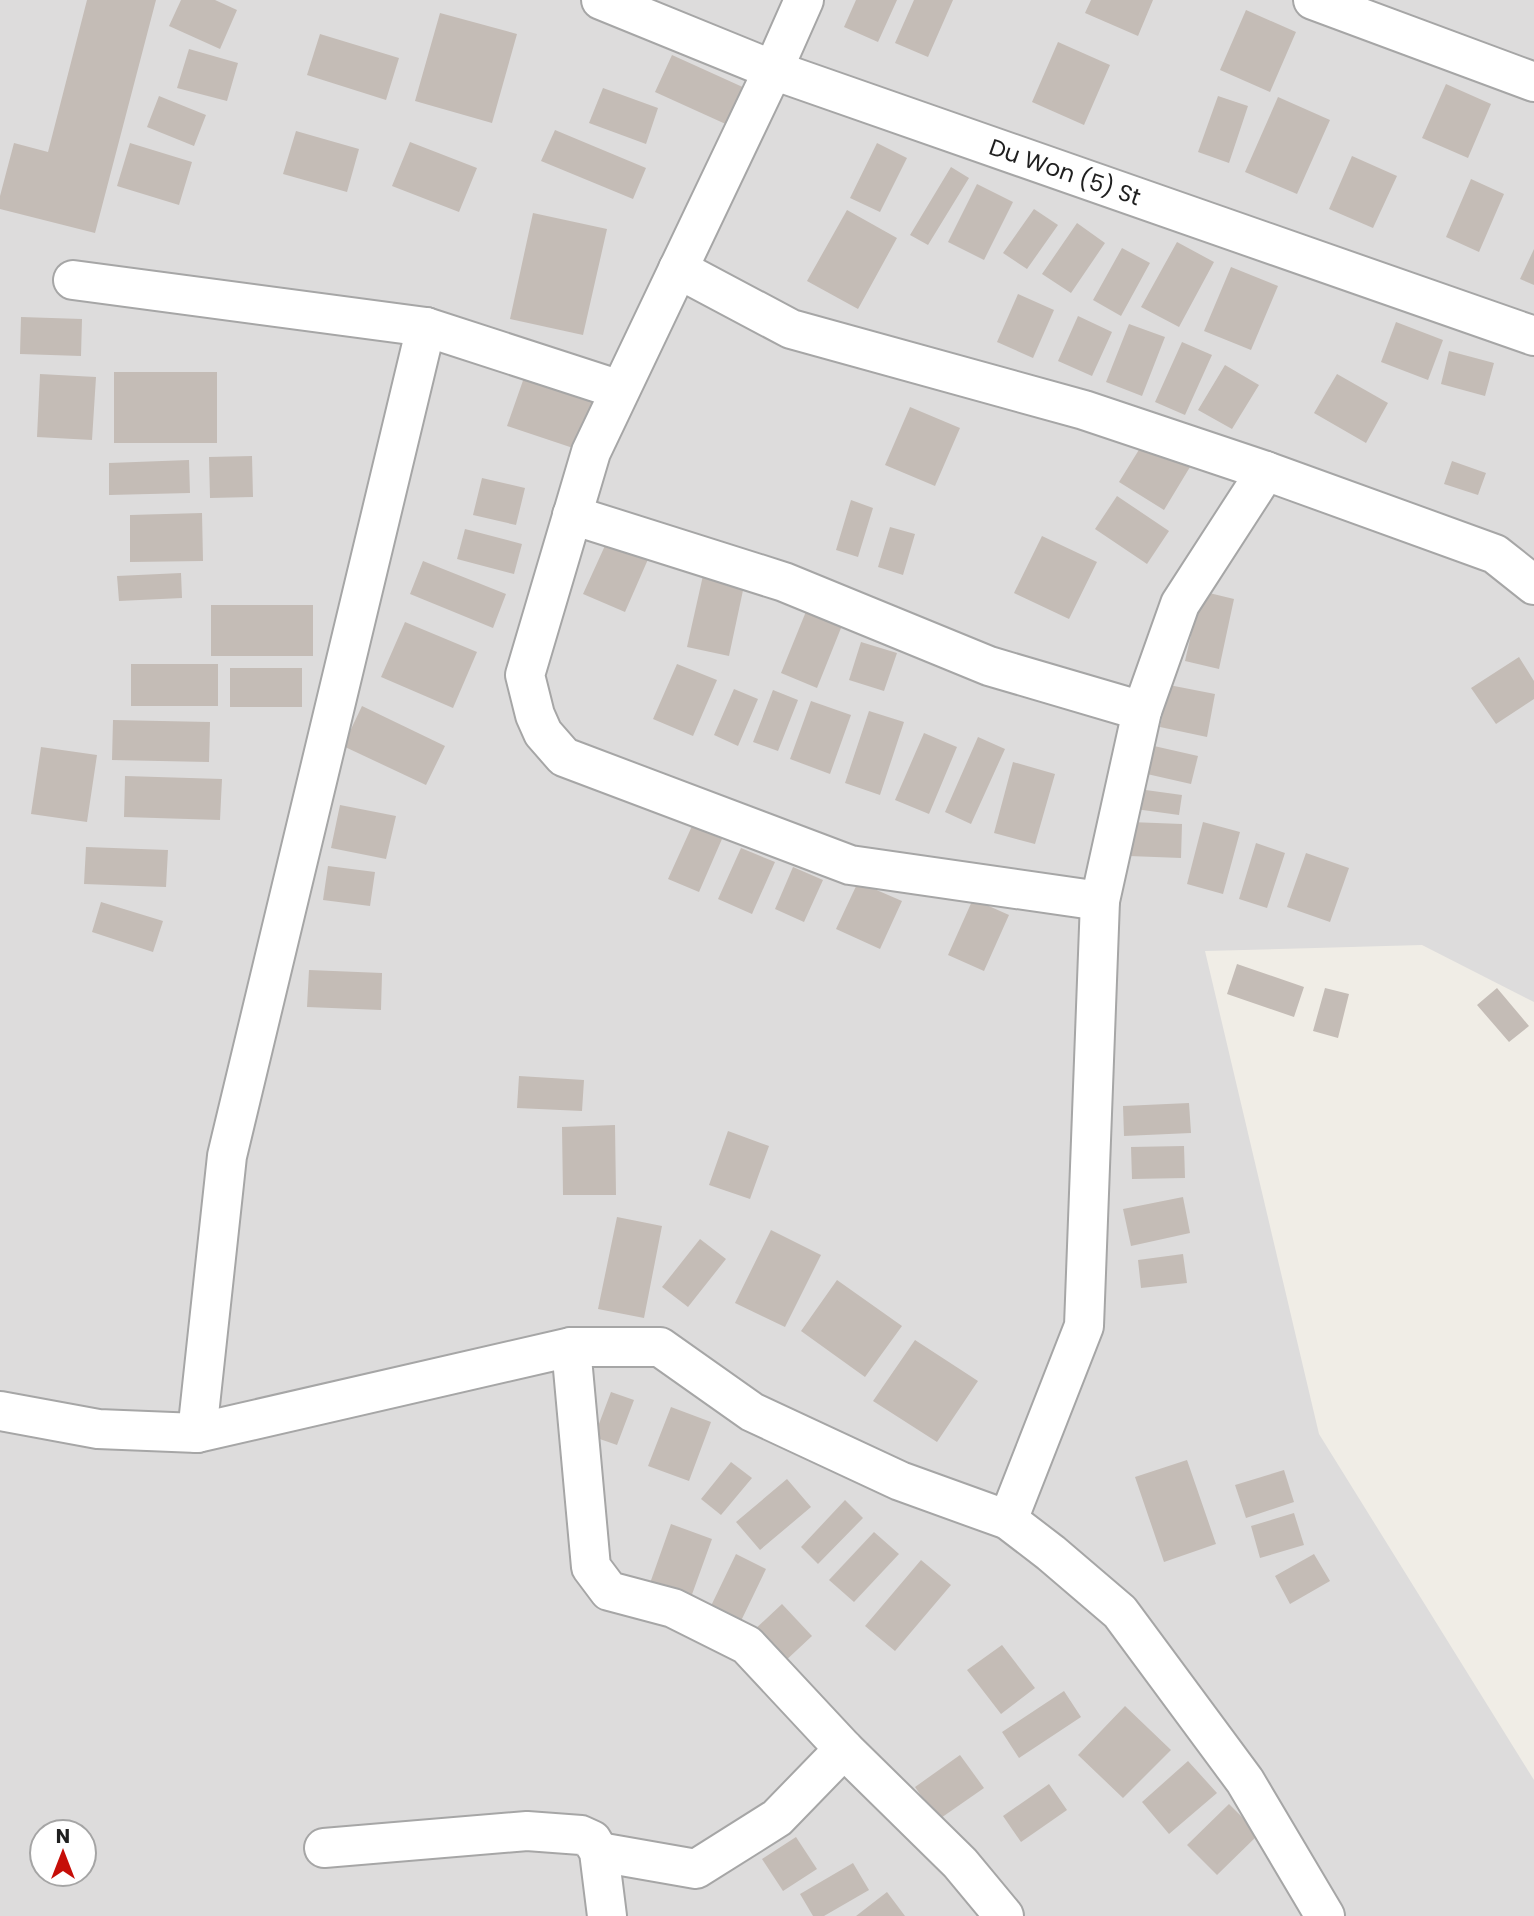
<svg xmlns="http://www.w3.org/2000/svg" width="1534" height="1916" font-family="Poppins,sans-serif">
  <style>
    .residential { fill: #dddcdc; fill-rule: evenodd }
    .building { fill: #c4bcb6 }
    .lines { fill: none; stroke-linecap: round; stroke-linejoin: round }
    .minor-casing { stroke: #a6a6a6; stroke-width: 42 }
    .minor { stroke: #fff; stroke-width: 38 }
    .labels { text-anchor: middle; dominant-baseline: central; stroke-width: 6; stroke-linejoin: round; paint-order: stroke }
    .street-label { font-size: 23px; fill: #1f1f1f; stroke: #fff }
  </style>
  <rect width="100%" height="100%" fill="#f0ede6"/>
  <path class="residential" d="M0 0H1534V1002L1422 945 1205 951 1319 1434 1534 1780V1916H0ZM42 1832H84V1874H42Z"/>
  <path class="building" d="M87 0H156L95 233 0 209V196L14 143 48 152Z
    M181 0H215L237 10 220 49 169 26Z
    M856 0H897L878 42 844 27Z
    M914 0H953L928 57 895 43Z
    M1091 0H1153L1138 36 1085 13Z
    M1246 10 1296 32 1270 92 1220 70Z
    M440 13 517 34 492 123 415 101Z
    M320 34 399 58 386 100 307 75Z
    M1058 42 1110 65 1084 125 1032 102Z
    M189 49 238 63 227 101 177 88Z
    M672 55 747 89 730 126 655 92Z
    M1446 84 1491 104 1468 158 1422 138Z
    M603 88 658 108 646 144 589 123Z
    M159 96 206 115 194 146 147 127Z
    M1218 96 1248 106 1229 163 1198 152Z
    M1278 97 1330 120 1297 194 1245 172Z
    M555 130 646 168 633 199 541 161Z
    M296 131 359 149 347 192 283 174Z
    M410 142 477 168 459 212 392 186Z
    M130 143 192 162 179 205 117 186Z
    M877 143 907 158 880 212 850 198Z
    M1352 156 1397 176 1373 228 1329 209Z
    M951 167 969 178 928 245 910 235Z
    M1471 179 1504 194 1479 252 1446 237Z
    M977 184 1013 202 984 260 948 242Z
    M1034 209 1058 225 1027 269 1003 253Z
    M847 210 897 238 858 309 807 281Z
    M533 213 607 229 583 335 510 319Z
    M1077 223 1105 243 1071 293 1042 274Z
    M1177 242 1214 262 1179 327 1141 307Z
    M1122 248 1150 263 1121 316 1093 300Z
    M1534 249V285L1520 279Z
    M1231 267 1278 286 1251 350 1204 331Z
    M1018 294 1054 310 1033 358 997 342Z
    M1078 316 1112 332 1092 376 1058 361Z
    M21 317 82 319 81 356 20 354Z
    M1396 322 1443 340 1428 380 1381 362Z
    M1129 324 1165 337 1142 396 1106 382Z
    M1182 342 1212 355 1185 415 1155 402Z
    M1449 351 1494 363 1485 396 1441 384Z
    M1225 365 1259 385 1232 429 1198 410Z
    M114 372H217V443H114Z
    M526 372 594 396 576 449 507 426Z
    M40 374 96 377 92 440 37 437Z
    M1337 374 1388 403 1366 443 1314 413Z
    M910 407 960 428 935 486 885 465Z
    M1145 440 1190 467 1164 510 1119 482Z
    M252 456 253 497 210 498 209 457Z
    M189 460 190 493 109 495V463Z
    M1452 461 1486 473 1478 495 1444 484Z
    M482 478 525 488 516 525 473 515Z
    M1117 496 1169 531 1147 564 1095 529Z
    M851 500 873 508 858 557 836 550Z
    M202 513 203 561 130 562V515Z
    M890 527 915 534 903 575 878 567Z
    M465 529 522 544 514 574 457 559Z
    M1042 536 1097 562 1069 619 1014 593Z
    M608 539 649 557 625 612 583 594Z
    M423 561 506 594 493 628 410 594Z
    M704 571 745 581 729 656 687 647Z
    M181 573 182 598 119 601 117 576Z
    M1201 591 1234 599 1219 669 1185 661Z
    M211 605H313V656H211Z
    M807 609 843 623 817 688 781 673Z
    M405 622 477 652 453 708 381 677Z
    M861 642 897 653 884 691 849 680Z
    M1519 657 1534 681V699L1496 724 1471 688Z
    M131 664H218V706H131Z
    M677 664 717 680 693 736 653 719Z
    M230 668H302V707H230Z
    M1169 685 1215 694 1207 737 1160 727Z
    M734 689 758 699 738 746 714 735Z
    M773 690 798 700 778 751 753 742Z
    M811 701 851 715 830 774 790 759Z
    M362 706 445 746 426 785 343 746Z
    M869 711 904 722 880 795 845 783Z
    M113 720 210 722 209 762 112 760Z
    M924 733 957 747 929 814 895 800Z
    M978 737 1005 749 971 824 945 812Z
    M1154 746 1198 756 1191 784 1147 774Z
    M41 747 97 755 87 822 31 814Z
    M1013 762 1055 774 1035 844 994 833Z
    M125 776 222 779 220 820 124 817Z
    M1131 788 1182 795 1179 815 1128 808Z
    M340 805 396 816 386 859 331 848Z
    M1130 822 1182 824 1181 858 1129 856Z
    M1203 822 1240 832 1223 894 1187 884Z
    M692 826 722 839 699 892 668 879Z
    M1256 843 1285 853 1267 908 1239 899Z
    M86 847 168 850 166 887 84 884Z
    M741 848 775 862 752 914 718 899Z
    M1306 853 1349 868 1330 922 1287 907Z
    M328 866 375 872 370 906 323 900Z
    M793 867 823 880 804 922 775 909Z
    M858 882 902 901 880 949 836 929Z
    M973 899 1009 915 984 971 948 955Z
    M101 902 163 921 153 952 92 932Z
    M1237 964 1304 987 1294 1017 1227 994Z
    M309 970 382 973 381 1010 307 1007Z
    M1325 988 1349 994 1338 1038 1313 1031Z
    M1497 988 1529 1026 1509 1042 1477 1005Z
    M519 1076 584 1080 582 1111 517 1108Z
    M1189 1103 1191 1133 1124 1136 1123 1106Z
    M615 1125 616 1195H563L562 1127Z
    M728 1131 769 1146 750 1199 709 1185Z
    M1184 1146 1185 1178 1132 1179 1131 1147Z
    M1183 1197 1190 1233 1131 1246 1123 1209Z
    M617 1217 662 1226 644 1318 598 1309Z
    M771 1230 821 1255 785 1327 735 1303Z
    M700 1239 726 1259 688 1307 662 1287Z
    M1183 1254 1187 1283 1141 1288 1138 1260Z
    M837 1280 902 1326 865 1377 801 1331Z
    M915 1340 978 1381 937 1442 873 1401Z
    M611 1392 634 1400 617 1445 594 1437Z
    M671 1407 711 1422 689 1481 648 1466Z
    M1187 1460 1216 1544 1164 1562 1135 1477Z
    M731 1462 752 1478 721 1515 701 1499Z
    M1284 1470 1294 1502 1246 1518 1235 1485Z
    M787 1479 811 1507 760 1550 736 1522Z
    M845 1500 863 1518 818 1564 801 1547Z
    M1294 1513 1304 1545 1260 1558 1251 1526Z
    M671 1524 712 1539 690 1600 649 1586Z
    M874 1532 899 1554 854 1602 829 1580Z
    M736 1554 766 1569 740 1623 710 1608Z
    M1314 1554 1330 1581 1290 1604 1275 1576Z
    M921 1560 951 1585 895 1651 865 1626Z
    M782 1604 812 1636 782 1664 752 1632Z
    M1002 1645 1035 1688 1001 1714 967 1670Z
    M1064 1691 1081 1717 1019 1758 1002 1732Z
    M1125 1706 1171 1750 1123 1798 1078 1755Z
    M960 1755 984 1788 938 1820 915 1787Z
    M1188 1761 1217 1793 1169 1834 1142 1802Z
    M1049 1784 1067 1810 1021 1842 1003 1816Z
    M1229 1804 1259 1834 1217 1875 1187 1845Z
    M796 1837 817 1869 783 1891 762 1859Z
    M853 1863 869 1890 824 1916H813L800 1894Z
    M887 1892 905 1916H856Z"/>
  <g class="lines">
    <defs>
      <g id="minor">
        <path id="s1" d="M601 0 773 70 1534 336"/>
        <path d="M804 0 773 70 591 452 525 675 535 715 543 733 564 757 850 865 1100 901"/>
        <path d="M1313 0 1534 82"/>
        <path d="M678 269 791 329 1084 410 1266 471 1495 554 1534 585"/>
        <path d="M73 280 426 327 620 390"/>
        <path d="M572 515 784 582 989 666 1142 711"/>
        <path d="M571 1347 591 1567 609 1591 673 1608 747 1645 844 1749 960 1863 1004 1916"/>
        <path d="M0 1411 98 1429 197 1433 571 1347H660L752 1412 900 1481 1008 1520 1051 1553 1120 1612 1245 1781 1325 1916"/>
        <path d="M197 1433 227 1156 426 327"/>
        <path d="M1008 1520 1084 1326 1100 901 1142 711 1180 604 1266 471"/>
        <path d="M324 1848 527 1831 581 1835 592 1840 599 1852 607 1916"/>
        <path d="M599 1852 696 1869 777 1818 844 1749"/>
      </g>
    </defs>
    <use href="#minor" class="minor-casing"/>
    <use href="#minor" class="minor"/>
  </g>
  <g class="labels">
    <g class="street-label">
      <text stroke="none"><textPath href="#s1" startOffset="495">Du Won (5) St</textPath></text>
    </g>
  </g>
  <g transform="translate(63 1853)"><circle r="33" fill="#ffffff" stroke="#a5a5a5" stroke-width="2"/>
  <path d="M0-5L12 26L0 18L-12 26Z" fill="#c60e08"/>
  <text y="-10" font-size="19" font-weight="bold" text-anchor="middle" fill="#1f1f1f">N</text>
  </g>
</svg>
